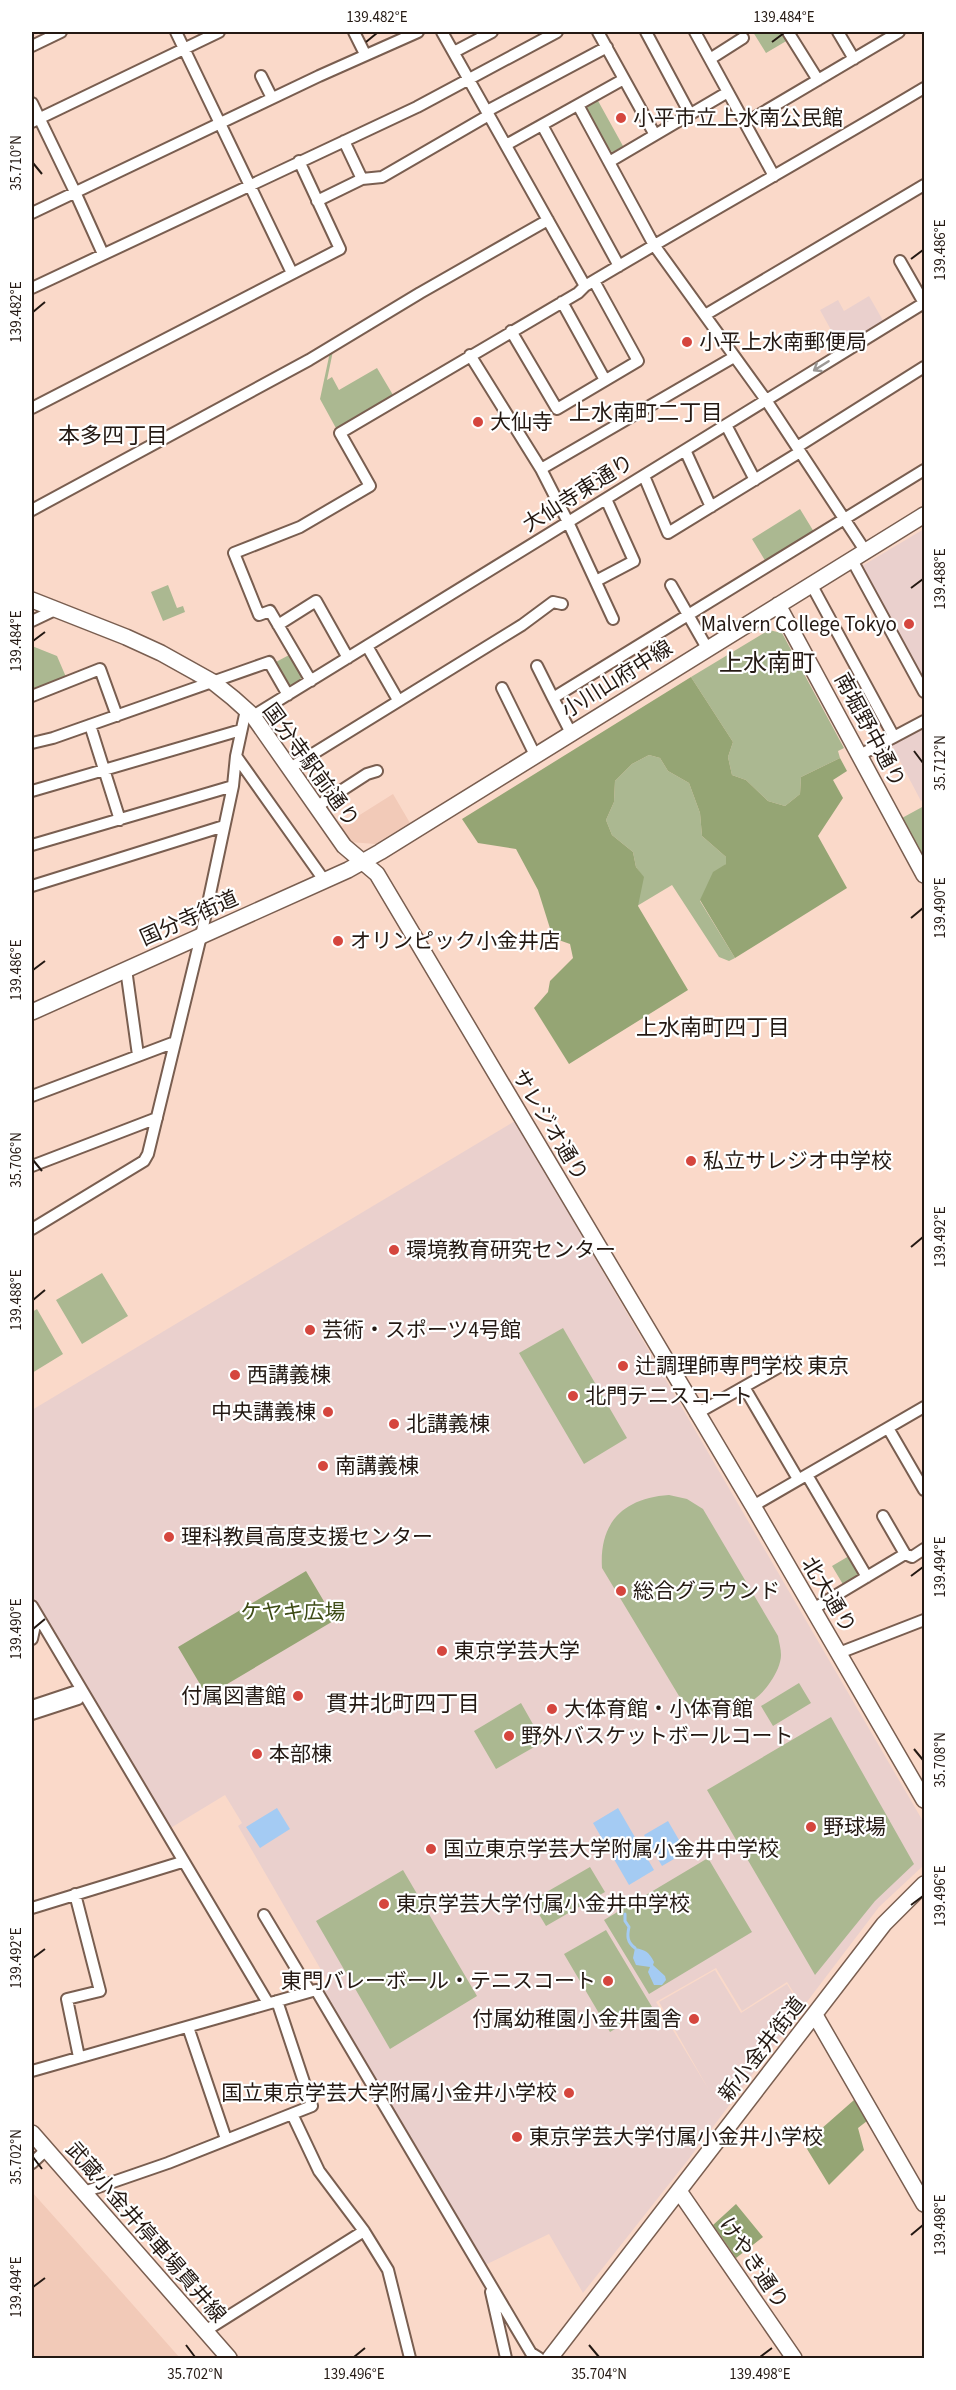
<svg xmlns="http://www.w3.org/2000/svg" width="956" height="2390" font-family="'Source Sans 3','Noto Sans JP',sans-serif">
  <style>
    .built { fill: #f2cab8 }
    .education { fill: #ead0cd }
    .green { fill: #abb891 }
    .forest { fill: #95a574 }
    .water { fill: #a4cbf3 }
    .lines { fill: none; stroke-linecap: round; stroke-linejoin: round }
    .stream { stroke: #a4cbf3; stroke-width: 3 }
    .street-casing { stroke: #795e50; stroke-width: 14 }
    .secondary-casing { stroke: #795e50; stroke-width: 18 }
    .street { stroke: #fff; stroke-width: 10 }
    .secondary { stroke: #fff; stroke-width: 15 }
    .oneway { stroke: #9c9895 }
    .ticks { fill: none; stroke: #241913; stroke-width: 2 }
    .poi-dot { fill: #d5463e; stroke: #fff; stroke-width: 2 }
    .labels { text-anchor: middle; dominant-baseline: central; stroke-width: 4.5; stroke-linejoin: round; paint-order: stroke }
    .poi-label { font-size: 21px; fill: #241913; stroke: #fff; text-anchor: start }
    .street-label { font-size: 21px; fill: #241913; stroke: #fff }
    .park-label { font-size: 21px; fill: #3e4c16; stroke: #fff }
    .neighbourhood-label { font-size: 22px; fill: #241913; stroke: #fff }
    .quarter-label { font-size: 24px; fill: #241913; stroke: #fff }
    .neatline { fill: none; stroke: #241913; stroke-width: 2 }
    .ticks-label { font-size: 15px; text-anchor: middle; fill: #241913 }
  </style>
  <rect width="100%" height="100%" fill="#fad9c9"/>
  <path class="built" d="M393 794 410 823 375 844 350 842 339 828Z
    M32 2192 126 2297 180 2358H32Z"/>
  <path class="education" d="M869 296 885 324 842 350 820 310 838 300 844 311Z
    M924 529V682L862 566Z
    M924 726V799L921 801 891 744Z
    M515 1121 924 1823V1865L879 1907 803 2007 787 1982 742 2011 716 1968 656 2002 709 2090 659 2002 715 1970 741 2013 787 1984 802 2009 688 2160 583 2293 549 2234 485 2265 319 1986 328 1982 238 1826 242 1823 225 1795 164 1832 32 1606V1410Z"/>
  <path class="green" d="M753 32H783L788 40 766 53Z
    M597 99 623 146 613 152 608 151 584 109 586 104Z
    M333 351 327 380 332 377 339 390 377 368 393 395 392 397 337 430 320 399 330 352Z
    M800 509 814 532 766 562 752 539Z
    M168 585 177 608 183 606 185 612 163 621 151 592Z
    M769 630 782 633 844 748 838 751 840 758 801 777 800 794 785 806 768 801 746 780 732 775 728 757 733 742 691 677Z
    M32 646 57 656 66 677 32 691Z
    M291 654 302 675 300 681 290 687 286 685 274 663Z
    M649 755 660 758 668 771 689 783 700 813 702 836 726 857V864L700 901 735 958 729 961 719 957 672 885 637 906 643 877 636 867 633 852 612 835 606 820 614 802 615 781 632 764Z
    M924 806V859L902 818Z
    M102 1273 128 1316 82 1344 56 1300Z
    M37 1309 63 1354 32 1373V1312Z
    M563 1328 627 1438 584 1464 519 1353Z
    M669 1495 687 1499 703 1509 778 1636C779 1642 781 1649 781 1655 781 1663 776 1674 771 1681 755 1707 723 1719 694 1707 688 1704 683 1699 679 1696L602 1568C599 1522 624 1498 669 1495Z
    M849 1556 860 1573 859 1578 844 1586 832 1566Z
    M799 1683 811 1703 773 1726 761 1706Z
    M521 1703 543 1742 496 1769 474 1731Z
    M831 1717 914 1864 875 1901 815 1975 707 1790Z
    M708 1858 752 1932 649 1994 604 1920Z
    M590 1867 605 1892 546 1926 531 1901Z
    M403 1870 477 1996 390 2049 316 1921Z
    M606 1930 652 2007 610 2032 564 1954Z"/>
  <path class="forest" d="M691 677 733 742 728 757 732 775 746 780 768 801 785 806 800 794 801 777 840 758 847 771 833 780 843 798 818 836 847 888 735 958 700 900 713 872 726 864V857L702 836 700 813 689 783 668 771 660 758 649 755 632 764 615 781 614 802 606 820 612 835 633 852 636 867 644 877 638 906 688 990 569 1064 534 1008 548 992 550 981 573 958 570 944 553 938 538 890 516 849 478 843 462 819Z
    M306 1571 335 1620 207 1696 178 1647Z
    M854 2100 867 2121 858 2128 864 2150 829 2185 804 2144Z
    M736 2204 763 2237 736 2258 713 2225Z"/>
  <path class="water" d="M277 1808 290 1829 260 1848 246 1827Z
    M618 1808 654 1870 629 1885 593 1823Z
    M668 1821 686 1852 662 1866 644 1835Z
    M635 1948C646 1950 649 1952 654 1962L653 1965 665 1976 666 1980 662 1985H654L648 1972 650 1967 636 1965 633 1958Z"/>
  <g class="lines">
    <path class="stream" d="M625 1914V1921L629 1927C627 1936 627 1942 635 1948"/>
    <defs>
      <path id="street" d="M176 32 292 273
        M354 32 365 54
        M442 32 585 286
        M598 32 655 135
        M646 32 690 114
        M695 32 774 176
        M788 32 818 80
        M838 32 854 59
        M32 46 61 32
        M454 52 492 32
        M710 59 743 38
        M261 76 272 98
        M32 103 75 192 103 254
        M578 105 654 245 766 400 866 552
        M487 111 607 47
        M32 122 219 32
        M745 123 899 32
        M542 125 619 266
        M344 141 362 179
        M506 145 624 79
        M609 162 728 92
        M317 201 362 179 382 177 489 115
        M32 213 319 76 418 32
        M900 261 924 303
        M32 288 417 107 557 32
        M562 302 605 380
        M705 315 924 185
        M511 331 557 409 638 361 594 281
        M470 355 541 469 568 522 613 619
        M32 408 340 249 299 161
        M726 425 755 480
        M797 447 924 367
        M685 450 711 507
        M541 469 734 357
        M644 476 668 533 800 452
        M32 510 309 360 420 293 548 220
        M852 560 924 692
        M596 581 634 561 606 499
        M811 584 894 737
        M671 585 707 648
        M32 621 55 610
        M278 625 316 601 348 658
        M367 646 398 700
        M537 666 553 698
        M311 681 270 611 259 615 234 553 300 527 370 486 340 433 578 293 585 286C697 219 812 155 924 88
        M502 688 535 755
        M32 696 100 669 117 716
        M253 716 924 303
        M90 725 120 820
        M571 733 553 698 924 470
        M32 743 53 738 269 662 288 695
        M860 755 924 721
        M236 756 324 880
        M290 768 522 625 553 602 562 604
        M32 791 241 730
        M316 807 367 774 377 771
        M32 845 233 786
        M32 886 224 826
        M126 969 138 1055
        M32 1096 175 1042
        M32 1166 157 1118
        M32 1229 144 1161 148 1154 201 936 233 786 236 756 246 710
        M744 1387 798 1479
        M696 1414 788 1362
        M888 1428 924 1490
        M807 1475 867 1577
        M753 1506 924 1407
        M883 1516 905 1554
        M32 1606 268 2003
        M813 1609 905 1554 912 1557 924 1549
        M32 1639 37 1616
        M839 1653 924 1620
        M32 1706 74 1692 83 1693
        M32 1714 78 1699 83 1693
        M75 1894 100 1991 67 1999 79 2057
        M32 1908 182 1862
        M264 1915 309 1990
        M188 2027 226 2139
        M32 2071 316 1990 531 2353 539 2358
        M292 2114 319 2171 364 2231 388 2270 410 2358
        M32 2163 46 2150
        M84 2192 168 2163 312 2106 277 2001
        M491 2292 506 2358
        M205 2331 364 2231"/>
      <path id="secondary" d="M32 600 126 637 161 653 213 682 233 698 253 716 344 846 377 874 753 1506 924 1800
        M778 605 924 875
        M32 1012 348 870 380 852 924 515
        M815 2015 924 2204
        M32 2133 229 2358
        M679 2191 794 2358
        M550 2358 884 1924 924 1884"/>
    </defs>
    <use href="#street" class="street-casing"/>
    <use href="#secondary" class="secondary-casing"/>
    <use href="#street" class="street"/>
    <use href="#secondary" class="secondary"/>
  </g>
  <defs><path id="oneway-shaft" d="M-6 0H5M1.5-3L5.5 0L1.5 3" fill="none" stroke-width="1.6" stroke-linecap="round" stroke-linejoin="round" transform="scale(1.5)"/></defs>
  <use class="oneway" href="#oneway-shaft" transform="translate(821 366) rotate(148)"/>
  <path class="ticks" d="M366 42 377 33M772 42 784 33M33 163 42 174M911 259 923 250M33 312 45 302M911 588 923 579M33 641 45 632M914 751 923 763M911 918 923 908M33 970 45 961M33 1160 42 1171M911 1247 923 1237M33 1300 45 1290M911 1576 923 1567M33 1629 45 1619M914 1749 923 1760M911 1905 923 1896M33 1958 45 1949M33 2157 42 2169M911 2235 923 2225M33 2287 45 2278M186 2345 195 2357M589 2345 599 2357M354 2357 365 2348M760 2357 772 2348"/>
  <g class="poi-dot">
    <circle cx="621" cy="118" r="6"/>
    <circle cx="687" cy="342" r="6"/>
    <circle cx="478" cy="422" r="6"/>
    <circle cx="909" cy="624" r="6"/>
    <circle cx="338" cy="941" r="6"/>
    <circle cx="691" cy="1161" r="6"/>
    <circle cx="394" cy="1250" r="6"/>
    <circle cx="310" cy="1330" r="6"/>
    <circle cx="623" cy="1366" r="6"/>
    <circle cx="235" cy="1375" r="6"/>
    <circle cx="573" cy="1396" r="6"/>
    <circle cx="328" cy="1412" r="6"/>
    <circle cx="394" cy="1424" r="6"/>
    <circle cx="323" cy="1466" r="6"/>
    <circle cx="169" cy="1537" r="6"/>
    <circle cx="621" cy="1591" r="6"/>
    <circle cx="442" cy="1651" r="6"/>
    <circle cx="298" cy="1696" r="6"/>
    <circle cx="552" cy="1709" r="6"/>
    <circle cx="509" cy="1736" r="6"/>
    <circle cx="257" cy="1754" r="6"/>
    <circle cx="811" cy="1827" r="6"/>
    <circle cx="431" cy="1849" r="6"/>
    <circle cx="384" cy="1904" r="6"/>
    <circle cx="608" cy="1981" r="6"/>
    <circle cx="694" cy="2019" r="6"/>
    <circle cx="569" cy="2093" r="6"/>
    <circle cx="517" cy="2137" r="6"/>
  </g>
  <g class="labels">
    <g class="poi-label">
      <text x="633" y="118">小平市立上水南公民館</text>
      <text x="699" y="342">小平上水南郵便局</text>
      <text x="490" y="422">大仙寺</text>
      <text x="897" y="624" text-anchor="end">Malvern College Tokyo</text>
      <text x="350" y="941">オリンピック小金井店</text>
      <text x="703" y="1161">私立サレジオ中学校</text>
      <text x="406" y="1250">環境教育研究センター</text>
      <text x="322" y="1330">芸術・スポーツ4号館</text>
      <text x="635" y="1366">辻調理師専門学校 東京</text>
      <text x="247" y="1375">西講義棟</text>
      <text x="585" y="1396">北門テニスコート</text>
      <text x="316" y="1412" text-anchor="end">中央講義棟</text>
      <text x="406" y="1424">北講義棟</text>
      <text x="335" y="1466">南講義棟</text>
      <text x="181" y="1537">理科教員高度支援センター</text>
      <text x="633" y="1591">総合グラウンド</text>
      <text x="454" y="1651">東京学芸大学</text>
      <text x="286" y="1696" text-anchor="end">付属図書館</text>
      <text x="564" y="1709">大体育館・小体育館</text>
      <text x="521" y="1736">野外バスケットボールコート</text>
      <text x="269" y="1754">本部棟</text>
      <text x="823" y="1827">野球場</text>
      <text x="443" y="1849">国立東京学芸大学附属小金井中学校</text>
      <text x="396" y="1904">東京学芸大学付属小金井中学校</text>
      <text x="596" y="1981" text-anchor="end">東門バレーボール・テニスコート</text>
      <text x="682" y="2019" text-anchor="end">付属幼稚園小金井園舎</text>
      <text x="557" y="2093" text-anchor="end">国立東京学芸大学附属小金井小学校</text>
      <text x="529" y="2137">東京学芸大学付属小金井小学校</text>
    </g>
    <g class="street-label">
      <text transform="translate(578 493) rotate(-32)">大仙寺東通り</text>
      <text transform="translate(617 679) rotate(-32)">小川山府中線</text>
      <text transform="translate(870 730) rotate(62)">南堀野中通り</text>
      <text transform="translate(311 765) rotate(54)">国分寺駅前通り</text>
      <text transform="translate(189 918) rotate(-24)">国分寺街道</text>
      <text transform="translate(550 1125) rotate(59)">サレジオ通り</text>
      <text transform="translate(829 1595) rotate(59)">北大通り</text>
      <text transform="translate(762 2049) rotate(-52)">新小金井街道</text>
      <text transform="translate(146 2232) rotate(49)">武蔵小金井停車場貫井線</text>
      <text transform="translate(754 2263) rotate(56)">けやき通り</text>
    </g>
    <g class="park-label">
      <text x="293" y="1612">ケヤキ広場</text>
    </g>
    <g class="neighbourhood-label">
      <text x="646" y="413">上水南町二丁目</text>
      <text x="113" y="436">本多四丁目</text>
      <text x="713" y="1028">上水南町四丁目</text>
      <text x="403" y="1704">貫井北町四丁目</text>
    </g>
    <g class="quarter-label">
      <text x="767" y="663">上水南町</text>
    </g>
  </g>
  <rect width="956" height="2390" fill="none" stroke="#ffffff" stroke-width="66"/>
  <rect x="33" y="33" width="890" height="2324" class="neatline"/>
  <g class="ticks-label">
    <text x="377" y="22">139.482°E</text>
    <text x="784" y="22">139.484°E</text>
    <text transform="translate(16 163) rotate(-90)" y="5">35.710°N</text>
    <text transform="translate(940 250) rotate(-90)" y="5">139.486°E</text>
    <text transform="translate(16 312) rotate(-90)" y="5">139.482°E</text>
    <text transform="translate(940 579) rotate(-90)" y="5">139.488°E</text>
    <text transform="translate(16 641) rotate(-90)" y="5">139.484°E</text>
    <text transform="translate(940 763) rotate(-90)" y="5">35.712°N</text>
    <text transform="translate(940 908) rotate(-90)" y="5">139.490°E</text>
    <text transform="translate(16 970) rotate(-90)" y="5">139.486°E</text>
    <text transform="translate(16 1160) rotate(-90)" y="5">35.706°N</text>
    <text transform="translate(940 1237) rotate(-90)" y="5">139.492°E</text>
    <text transform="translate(16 1300) rotate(-90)" y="5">139.488°E</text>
    <text transform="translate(940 1567) rotate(-90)" y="5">139.494°E</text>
    <text transform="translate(16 1629) rotate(-90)" y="5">139.490°E</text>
    <text transform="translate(940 1760) rotate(-90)" y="5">35.708°N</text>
    <text transform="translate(940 1896) rotate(-90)" y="5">139.496°E</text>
    <text transform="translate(16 1958) rotate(-90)" y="5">139.492°E</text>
    <text transform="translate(16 2157) rotate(-90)" y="5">35.702°N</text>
    <text transform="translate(940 2225) rotate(-90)" y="5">139.498°E</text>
    <text transform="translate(16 2287) rotate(-90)" y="5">139.494°E</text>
    <text x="195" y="2379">35.702°N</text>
    <text x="354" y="2379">139.496°E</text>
    <text x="599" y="2379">35.704°N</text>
    <text x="760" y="2379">139.498°E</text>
  </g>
</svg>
